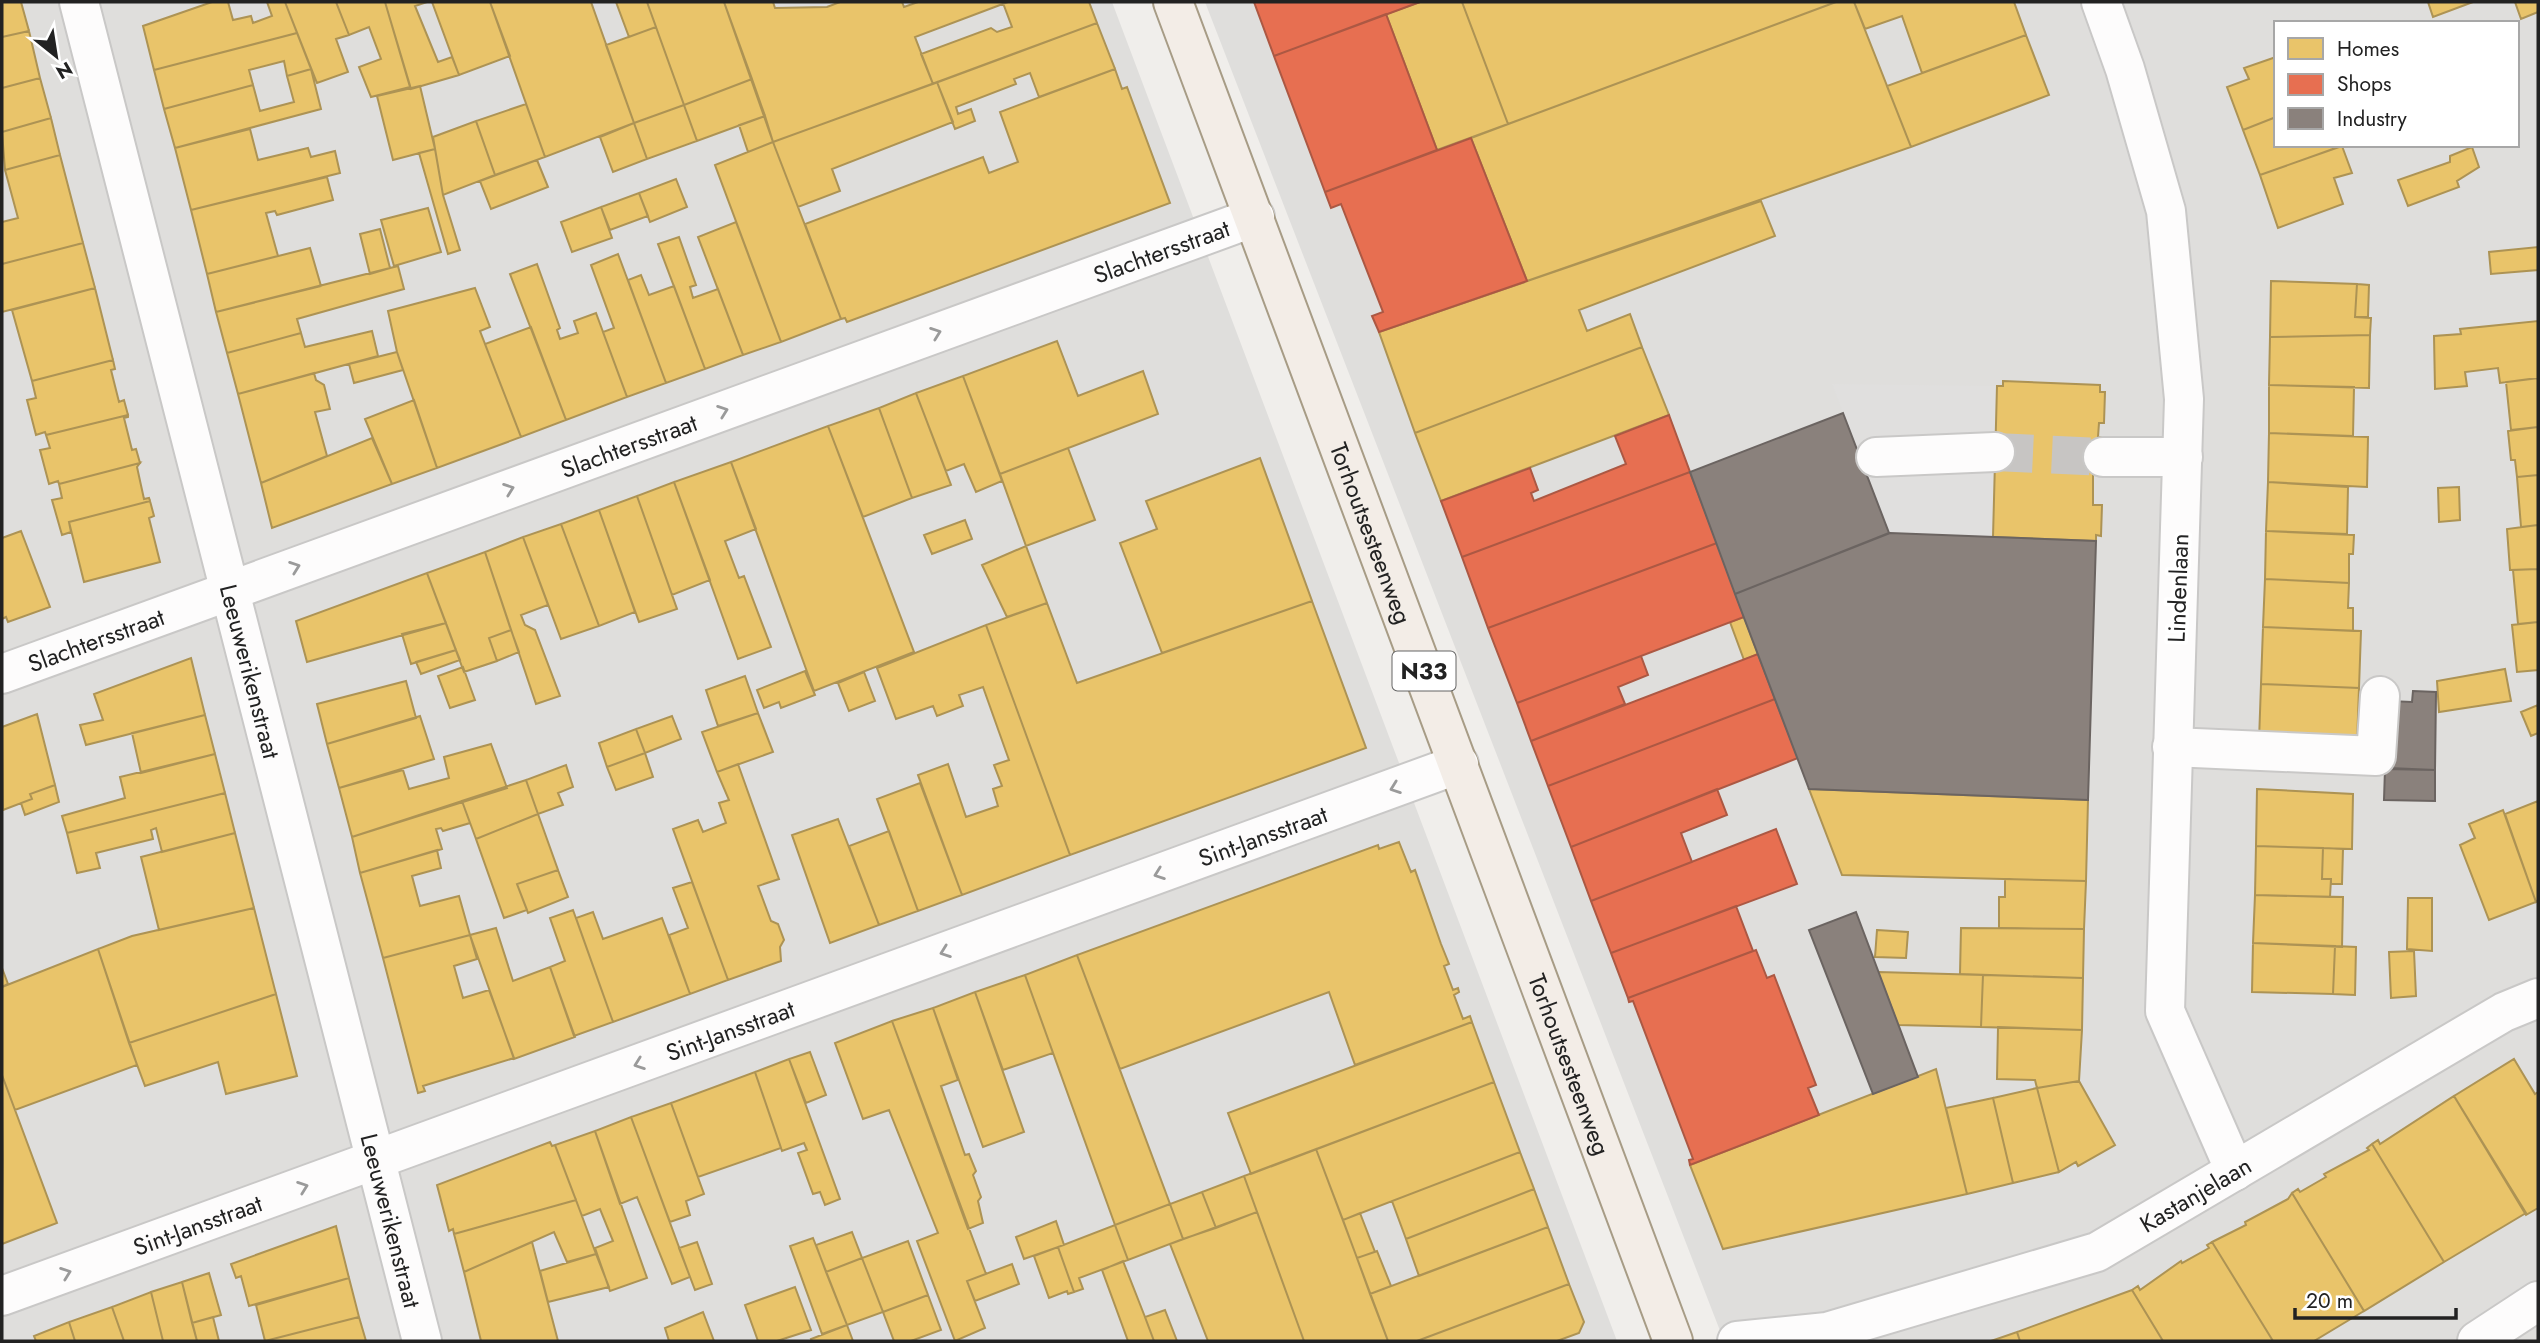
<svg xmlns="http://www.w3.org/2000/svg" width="2540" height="1343" font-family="Jost,sans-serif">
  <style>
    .residential { fill: #dfdedc; fill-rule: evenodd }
    .parking { fill: #e0dfde }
    .homes { fill: #e9c46a; stroke: #ad9354; stroke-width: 2 }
    .shops { fill: #e76f51; stroke: #ac5843; stroke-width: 2 }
    .industry { fill: #8a817c; stroke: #6b6461; stroke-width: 2 }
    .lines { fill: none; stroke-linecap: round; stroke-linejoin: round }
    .minor-tunnel { stroke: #c7c5c3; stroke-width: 38; stroke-dasharray: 38 19; stroke-linecap: butt }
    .minor-casing { stroke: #c9c8c7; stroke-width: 42 }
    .major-casing { stroke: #a79c86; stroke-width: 42 }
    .minor { stroke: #fdfcfc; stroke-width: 38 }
    .major { stroke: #f3ede7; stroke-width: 38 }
    .oneway { stroke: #9a9a9a }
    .labels { text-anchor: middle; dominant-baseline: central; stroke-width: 7; stroke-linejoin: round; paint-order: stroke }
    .shield { fill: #fff; stroke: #646464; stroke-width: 2 }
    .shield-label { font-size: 23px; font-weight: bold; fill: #222 }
    .street-label { font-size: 24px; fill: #222; stroke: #fff }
  </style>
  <rect width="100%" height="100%" fill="#f0eeeb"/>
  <path class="residential" d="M2 2H1112L1617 1341H2Z
    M1205 2H2538V1341H1724ZM2276 23H2517V145H2276Z"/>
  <path class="parking" d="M1832 384 1997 386 1993 537 1889 533Z"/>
  <path class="homes" d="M2 2H21L29 31 2 37Z
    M212 2H228L233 20 251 16 253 23 272 16 267 2H285L297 33 154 70 143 26Z
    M285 2H336L349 35 336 39 348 72 317 83Z
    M336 2H385L410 87 371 97 359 67 381 59 369 27 349 35Z
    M385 2H427L415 6 438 62 452 57 459 75 411 89Z
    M432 2H490L510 56 459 75Z
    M490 2H591L634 123 545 157Z
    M616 2H647L656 27 629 37Z
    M647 2H724L752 79 684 105Z
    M724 2H773L775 8 827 7 840 2H902L904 7 918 2H1008L915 37 933 84 773 142Z
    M1008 2H1089L1097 23 933 84 921 54 991 28 997 32 1012 27 1003 3Z
    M1420 2H1462L1508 124 1437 150 1386 14Z
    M1462 2H1836L1508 124Z
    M1836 2H1854L1911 147 1527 281 1471 138Z
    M1854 2H2014L2026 35 1922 73 1902 16 1865 29Z
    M2428 2H2473L2433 17Z
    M2515 2H2538V12L2521 19Z
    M1097 23 1115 69 1039 97 1030 73 1014 79 1016 84 956 107 958 114 971 109 975 121 955 129 937 82Z
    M656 27 684 105 634 123 606 45Z
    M29 31 40 78 2 88V37Z
    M297 33 311 69 287 76 284 61 249 70 253 85 164 109 154 70Z
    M2026 35 2049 95 1911 147 1887 86Z
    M2276 57V117L2243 130 2227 87 2249 79 2244 68Z
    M311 69 321 109 175 148 164 109 253 85 260 111 294 102 287 76Z
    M1115 69 1122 89 1127 87 1170 203 847 322 845 318 841 319 805 224 983 157 989 173 1018 162 1000 112Z
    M40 78 51 118 2 132V88Z
    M752 79 765 116 697 141 684 105Z
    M937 82 953 122 832 169 840 191 798 207 773 142Z
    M420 86 435 149 393 160 377 96Z
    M526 104 545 157 495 175 476 121Z
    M684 105 697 141 647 159 634 123Z
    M765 116 773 142 748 152 739 125Z
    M2276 117V145H2332L2333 149 2260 175 2243 130Z
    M51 118 60 155 5 170 2 132Z
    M476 121 495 175 443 195 433 137Z
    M634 123 647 159 613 172 600 137Z
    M250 129 258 160 308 148 311 157 335 151 340 173 191 210 175 148Z
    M773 142 841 319 781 342 715 165Z
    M2342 146 2352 173 2334 178 2343 204 2278 228 2260 175Z
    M2472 147 2479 167 2457 181 2459 187 2408 206 2398 180 2450 162V156Z
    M435 149 443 195 460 250 448 254 419 153Z
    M60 155 83 243 2 264V222L18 218 5 170Z
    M537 160 548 187 491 209 480 181Z
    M327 177 333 200 277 215 275 211 266 213 278 256 207 274 191 210Z
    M676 179 687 207 650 222 639 193Z
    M639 193 648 216 610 230 601 207Z
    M1761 201 1775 236 1579 310 1587 331 1630 314 1642 347 1415 433 1379 332Z
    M601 207 612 238 572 252 561 222Z
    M428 208 441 252 394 266 381 220Z
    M736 222 781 342 743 355 698 237Z
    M380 229 390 268 370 274 360 234Z
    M679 237 696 285 690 287 693 298 718 289 743 355 705 369 658 244Z
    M83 243 95 288 2 312V264Z
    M2538 247V270L2491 274 2489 252Z
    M310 248 321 286 216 312 207 274Z
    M618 254 666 383 627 397 603 332 614 328 591 265Z
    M537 264 560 328 557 330 560 339 578 333 574 321 596 313 627 397 566 420 510 274Z
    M398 266 404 289 297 319 301 333 227 353 216 312Z
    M641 275 649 295 674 286 705 369 666 383 628 280Z
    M2271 281 2357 284 2355 317 2371 318 2370 335 2270 337Z
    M2357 284 2369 285 2368 317H2355Z
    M95 288 113 360 32 381 12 310Z
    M475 288 490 327 480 331 521 437 437 468 397 352 388 311Z
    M2538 321V378L2500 383 2498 368 2465 372 2467 386 2435 389 2434 336 2461 334 2460 329Z
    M531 327 566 420 521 437 485 344Z
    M372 331 378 356 238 394 227 353 301 333 305 347Z
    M2370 335 2369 388 2269 385 2270 337Z
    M1057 341 1078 396 1143 371 1158 414 1000 474 963 376Z
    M1642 347 1669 415 1441 501 1415 433Z
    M397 352 403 370 354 383 349 364Z
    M113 360 115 369 111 370 119 402 124 400 128 415 46 435 45 432 36 435 27 400 36 398 32 381Z
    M314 373 316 380 324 385 330 409 315 412 327 456 261 483 238 394Z
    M963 376 1002 481 976 492 964 464 946 471 916 393Z
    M2538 378V427L2511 430 2506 382Z
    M2003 381 2100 385V392H2105L2104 423H2099L2098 437 2104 438 2103 474 2093 475V505H2102L2101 536 2096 535V541L1993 537 1997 386H2003Z
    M2269 385 2354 387 2353 436 2269 433Z
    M916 393 951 485 912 498 879 408Z
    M414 400 437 468 392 484 365 419Z
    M879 408 912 498 863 517 828 426Z
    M128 415V417L124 418 132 450 136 449 140 463 59 484 58 481 49 484 40 450 50 448 46 435Z
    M828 426 914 652 814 691 731 462Z
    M2538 427V475L2517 477 2515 460H2511L2508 431Z
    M2269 433 2368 437 2367 487 2268 482Z
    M372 438 392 484 272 528 261 483Z
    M1068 448 1095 520 1026 546 1000 474Z
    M1260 458 1312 601 1162 653 1120 543 1157 529 1146 501Z
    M731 462 756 529 725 541 739 578 744 576 771 647 738 659 674 482Z
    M140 463 137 467 144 499 149 498 150 501 69 522 71 532 62 535 52 500 62 498 59 484Z
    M2538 475V525L2521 527 2517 477Z
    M674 482 710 580 672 595 637 496Z
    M2268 482 2348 487 2347 534 2266 531Z
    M2459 487 2460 520 2439 522 2438 488Z
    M637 496 677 609 639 622 599 510Z
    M150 501 154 516 149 518 160 562 84 582 69 522Z
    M599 510 635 612 599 626 561 524Z
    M965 520 972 539 932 554 924 535Z
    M561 524 599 626 561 639 523 537Z
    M2538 525V569L2510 570 2507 529Z
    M21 531 50 607 8 622 6 617 2 619V538Z
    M2266 531 2354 535 2353 554H2349V583L2265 579Z
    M523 537 548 605 521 615 525 625 535 630 560 696 536 704 485 552Z
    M1026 546 1047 603 1007 617 982 565Z
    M485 552 511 630 489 638 497 661 464 672 427 573Z
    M2538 569V622L2518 624 2513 570Z
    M427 573 446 623 307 662 296 621Z
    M2265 579 2349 583 2348 608H2353V631L2263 627Z
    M1312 601 1366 748 1070 855 986 625 1047 603 1077 683Z
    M1744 617 1758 654 1744 660 1730 622Z
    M2538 622V670L2517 672 2512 625Z
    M446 623 456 650 411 664 402 634Z
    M986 625 1070 855 962 895 918 775 948 764 966 817 998 806 993 789 1002 786 994 765 1009 760 983 687 959 695 963 706 937 716 933 706 896 719 877 668Z
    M2263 627 2361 631 2359 688 2261 684Z
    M511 630 519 652 497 661 489 638Z
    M456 650 460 660 421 674 416 662Z
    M191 658 205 715 86 745 80 725 103 720 94 694Z
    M463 667 475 700 450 708 438 676Z
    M2505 669 2511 701 2439 712 2437 681Z
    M805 671 815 695 781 708 779 702 764 708 757 690Z
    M864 672 875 701 849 711 838 683Z
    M745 676 758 713 718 726 706 690Z
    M406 681 416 718 327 744 317 704Z
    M2261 684 2359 688 2357 744 2259 741Z
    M2538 705V733L2531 736 2521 712Z
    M758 713 773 752 717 772 702 732Z
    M37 714 55 785 30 794 32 799 3 810 2 727Z
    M205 715 215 754 141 773 132 733Z
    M420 716 434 759 339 788 327 744Z
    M672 716 681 739 645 753 636 729Z
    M636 729 645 753 607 767 599 743Z
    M491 744 507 788 352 837 339 788 403 770 409 789 449 778 444 757Z
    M645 753 653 777 616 790 607 767Z
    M215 754 225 793 67 833 62 816 125 798 120 777Z
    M738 764 779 879 758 886 771 921 778 924 784 940 780 947 781 961 728 980 673 829 698 820 703 832 726 823 719 803 729 800 717 772Z
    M566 765 573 787 558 793 563 805 538 814 526 780Z
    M526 780 538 814 476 839 462 801Z
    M920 783 962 895 918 911 877 799Z
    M55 785 59 802 25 815 21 803 32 799 30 794Z
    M1809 789 2088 800 2086 881 1842 875Z
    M2257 789 2353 794 2352 849 2256 846Z
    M225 793 235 833 162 852 156 828 151 830 153 839 96 853 100 868 77 873 67 833Z
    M462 801 470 823 443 831 441 828 436 829 442 849 360 873 352 837Z
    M2538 801V901L2536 902 2505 814Z
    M2503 810 2536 902 2489 920 2460 845 2475 838 2469 824Z
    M538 814 558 870 517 884 527 910 504 918 476 839Z
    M838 819 879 925 830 943 792 835Z
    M889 831 918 911 879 925 849 846Z
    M235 833 254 908 159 930 141 857Z
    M1399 842 1411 872 1415 870 1441 944 1449 964 1444 966 1453 990 1458 988 1459 992 1454 995 1463 1019 1470 1016 1472 1022 1355 1065 1329 992 1120 1069 1077 955 1378 845 1379 849Z
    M2256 846 2323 848 2322 879H2331L2330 897 2255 895Z
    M2323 848 2343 849 2342 884H2331V879H2322Z
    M437 850 441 868 412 876 420 906 459 896 470 935 383 958 360 873Z
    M558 870 568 897 528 913 517 884Z
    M2005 879 2086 881 2084 929 1999 928V897H2005Z
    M692 882 728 980 690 994 669 935 688 928 673 888Z
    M2255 895 2343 897 2342 947 2253 943Z
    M2408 898H2432V951L2407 949Z
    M254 908 276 994 129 1043 98 949 132 936Z
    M573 910 613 1022 574 1036 550 967 565 961 550 918Z
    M593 912 603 939 662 918 690 994 613 1022 576 918Z
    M496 928 513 981 550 967 575 1037 514 1059 470 935Z
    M1961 928 2084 929 2083 978 1960 974Z
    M1877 930 1908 932 1906 958 1875 957Z
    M470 935 477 959 454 966 463 998 489 990 514 1058 423 1086 425 1091 418 1093 383 958Z
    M2253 943 2335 946 2333 994 2252 992Z
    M2335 946 2356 947 2355 995 2333 994Z
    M98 949 137 1065 15 1110 2 1075V987Z
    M2414 951 2416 996 2391 998 2389 952Z
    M1077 955 1170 1204 1115 1225 1025 975Z
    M2 968 8 984 2 987Z
    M1878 972 1983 975 1981 1027 1898 1025Z
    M1025 975 1053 1053 1003 1070 975 992Z
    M1983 975 2083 978 2082 1030 1981 1027Z
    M975 992 1024 1132 983 1147 933 1008Z
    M276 994 297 1076 226 1094 218 1062 145 1086 129 1043Z
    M933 1008 958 1080 941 1086 965 1155 969 1154 976 1171 973 1175 981 1197 978 1201 983 1223 968 1229 892 1021Z
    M892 1021 986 1274 967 1281 985 1328 955 1341 917 1241 938 1233 889 1110 863 1119 835 1043Z
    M1472 1022 1494 1082 1251 1174 1228 1113Z
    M1998 1027 2082 1030 2079 1081 2037 1088 2035 1080 1997 1079Z
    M810 1052 826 1095 806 1103 789 1059Z
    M789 1059 840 1199 825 1205 820 1192 813 1194 798 1153 807 1150 804 1143 782 1151 755 1072Z
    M2514 1059 2535 1094 2538 1092V1208L2526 1215 2454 1096Z
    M1936 1069 1967 1194 1723 1249 1690 1165Z
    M755 1072 781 1148 698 1177 671 1103Z
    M2 1075 57 1223 2 1244 3 1159Z
    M2079 1081 2115 1145 2078 1166 2076 1162 2059 1172 2037 1088Z
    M1494 1082 1520 1152 1343 1220 1316 1149Z
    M2037 1088 2059 1172 2013 1183 1993 1098Z
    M2454 1096 2526 1213 2444 1262 2372 1144 2378 1140 2380 1144Z
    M1993 1098 2013 1183 1967 1194 1946 1108Z
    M671 1103 704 1194 686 1201 690 1215 670 1222 631 1117Z
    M631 1117 690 1277 672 1284 637 1197 620 1204 595 1131Z
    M595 1131 647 1278 610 1291 595 1248 613 1241 600 1209 582 1216 555 1145Z
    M550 1142 552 1146 555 1145 576 1200 454 1234 453 1229 449 1231 437 1185Z
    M2372 1144 2444 1262 2364 1311 2292 1193 2298 1189 2300 1192 2326 1177 2324 1174 2369 1150 2367 1148Z
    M1316 1149 1357 1258 1388 1341H1304L1244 1176Z
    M1520 1152 1534 1189 1406 1239 1392 1201Z
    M1244 1176 1257 1212 1216 1228 1202 1192Z
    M1534 1189 1548 1227 1419 1276 1406 1239Z
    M1202 1192 1216 1228 1183 1239 1170 1204Z
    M2292 1193 2364 1311 2314 1341H2273L2212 1242 2246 1225 2245 1222 2288 1199Z
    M576 1200 596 1254 567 1262 554 1232 464 1272 454 1234Z
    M1170 1204 1183 1239 1128 1260 1115 1225Z
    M1257 1212 1304 1341H1208L1170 1244Z
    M1360 1213 1375 1252 1357 1258 1343 1220Z
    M1056 1221 1064 1245 1024 1259 1016 1237Z
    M1115 1225 1128 1260 1079 1278 1083 1289 1074 1292 1058 1247Z
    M336 1226 349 1278 249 1306 241 1276 236 1278 231 1264Z
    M1548 1227 1569 1284 1417 1341H1388L1370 1294Z
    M852 1232 862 1258 826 1272 816 1245Z
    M813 1238 847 1325 822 1334 790 1246Z
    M908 1241 928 1295 883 1312 862 1258Z
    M532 1242 558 1341H481L464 1272Z
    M697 1242 712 1284 695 1290 679 1248Z
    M2212 1242 2273 1341H2163L2132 1290 2138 1286 2140 1290 2181 1261 2182 1263 2209 1248 2207 1245Z
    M1058 1247 1074 1292 1068 1294 1067 1291 1049 1298 1034 1256Z
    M1377 1251 1391 1286 1370 1294 1357 1258Z
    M596 1254 609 1287 548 1302 540 1271Z
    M862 1258 883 1312 847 1325 826 1272Z
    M1123 1261 1145 1317 1154 1341H1128L1102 1270Z
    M1012 1264 1019 1284 975 1301 967 1281Z
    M209 1273 221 1315 192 1323 182 1282Z
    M349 1278 359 1317 265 1341 256 1305Z
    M182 1282 197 1341H163L151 1292Z
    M1569 1284 1584 1322 1579 1333 1557 1341H1417Z
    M795 1287 811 1330 777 1341H758L745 1305Z
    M2132 1290 2163 1341H2020L2017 1332Z
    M151 1292 163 1341H124L112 1307Z
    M928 1295 941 1330 911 1341H894L883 1312Z
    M112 1307 124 1341H75L69 1322Z
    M1165 1310 1177 1341H1154L1145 1317Z
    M703 1312 714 1341H669L665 1328Z
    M213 1317 219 1341H197L192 1323Z
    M359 1317 366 1341H265Z
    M69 1322 75 1341H36L34 1336Z
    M847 1325 853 1341H812L811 1339Z
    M2017 1332 2020 1341H1991Z"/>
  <path class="shops" d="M1254 2H1420L1274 56Z
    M1386 14 1437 150 1325 192 1274 56Z
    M1471 138 1527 281 1379 332 1372 316 1383 312 1341 204 1331 208 1325 192Z
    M1669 415 1690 472 1462 557 1441 501 1530 468 1538 490 1531 493 1534 501 1626 464 1615 436Z
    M1690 472 1717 543 1488 628 1462 557Z
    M1717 543 1744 617 1517 703 1488 628Z
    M1758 654 1775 699 1548 786 1531 741Z
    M1641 656 1648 675 1618 687 1625 704 1531 741 1517 703Z
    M1775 699 1798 758 1571 847 1548 786Z
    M1717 789 1727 815 1681 833 1692 862 1591 901 1571 847Z
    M1776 829 1797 884 1611 953 1591 901Z
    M1736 906 1753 951 1628 998 1611 953Z
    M1756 950 1767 978 1774 975 1816 1085 1808 1088 1819 1115 1690 1165 1689 1160 1693 1159 1633 1001 1629 1002 1628 998Z"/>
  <path class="industry" d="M1843 413 1889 533 1735 594 1690 472Z
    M1890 533 2096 541 2088 800 1809 789 1735 594Z
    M2413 691 2436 692 2435 770 2389 768 2390 701 2412 702Z
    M2385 769 2435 770V801L2384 800Z
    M1856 912 1918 1077 1873 1094 1809 930Z"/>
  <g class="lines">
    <path class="minor-tunnel" d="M1995 452 2103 457"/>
    <defs>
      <g id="minor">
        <path id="s1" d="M79 2 422 1341"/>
        <path d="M2101 2 2125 69 2166 211 2184 399 2165 1011 2235 1171"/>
        <path d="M1876 457 1995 452"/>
        <path d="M2103 457H2183"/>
        <path id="s2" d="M2 674 1255 217"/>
        <path d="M2172 747 2376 756 2380 696"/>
        <path id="s3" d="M2 1296 1459 764"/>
        <path id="s4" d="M1737 1341 1827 1332 2097 1252 2504 1012 2538 998"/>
        <path d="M2477 1341 2538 1301"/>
      </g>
      <g id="major">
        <path id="s5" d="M1173 2 1673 1341"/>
      </g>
    </defs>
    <use href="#minor" class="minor-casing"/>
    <use href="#major" class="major-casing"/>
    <use href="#minor" class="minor"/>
    <use href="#major" class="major"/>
  </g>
  <defs><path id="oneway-chevron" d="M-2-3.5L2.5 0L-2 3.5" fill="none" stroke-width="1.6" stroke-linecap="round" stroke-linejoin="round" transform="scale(1.75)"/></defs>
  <g class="oneway">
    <use href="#oneway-chevron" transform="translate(936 333) rotate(-20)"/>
    <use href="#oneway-chevron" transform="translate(723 411) rotate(-20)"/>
    <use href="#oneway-chevron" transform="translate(509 489) rotate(-20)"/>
    <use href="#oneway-chevron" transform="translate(295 567) rotate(-20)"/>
    <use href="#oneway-chevron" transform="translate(1395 788) rotate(160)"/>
    <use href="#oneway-chevron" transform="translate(1159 874) rotate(160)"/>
    <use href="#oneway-chevron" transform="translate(945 952) rotate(160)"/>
    <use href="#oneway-chevron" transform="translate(639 1064) rotate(160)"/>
    <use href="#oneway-chevron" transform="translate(303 1187) rotate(-20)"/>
    <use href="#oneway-chevron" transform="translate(66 1273) rotate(-20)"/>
  </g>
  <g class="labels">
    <rect class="shield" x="1392.5" y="651.5" width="63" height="39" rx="5"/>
    <g class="shield-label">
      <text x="1424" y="671">N33</text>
    </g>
    <g class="street-label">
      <text stroke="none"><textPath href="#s2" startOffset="1234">Slachtersstraat</textPath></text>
      <text stroke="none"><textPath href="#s2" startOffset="667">Slachtersstraat</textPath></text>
      <text stroke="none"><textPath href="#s5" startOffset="567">Torhoutsesteenweg</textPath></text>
      <text transform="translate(2178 588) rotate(-88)">Lindenlaan</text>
      <text stroke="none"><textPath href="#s2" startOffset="100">Slachtersstraat</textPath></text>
      <text stroke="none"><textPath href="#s1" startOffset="691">Leeuwerikenstraat</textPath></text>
      <text stroke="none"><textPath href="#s3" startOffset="1342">Sint-Jansstraat</textPath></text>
      <text stroke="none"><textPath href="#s3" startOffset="775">Sint-Jansstraat</textPath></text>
      <text stroke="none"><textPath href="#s5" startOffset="1134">Torhoutsesteenweg</textPath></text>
      <text stroke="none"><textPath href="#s4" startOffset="486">Kastanjelaan</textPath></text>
      <text stroke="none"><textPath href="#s1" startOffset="1258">Leeuwerikenstraat</textPath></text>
      <text stroke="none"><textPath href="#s3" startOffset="208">Sint-Jansstraat</textPath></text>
    </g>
  </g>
  <rect width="2540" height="1343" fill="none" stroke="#222222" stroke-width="7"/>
  <rect x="2274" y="21" width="245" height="126" fill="#ffffff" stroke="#a7a7a7" stroke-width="2"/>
  <rect x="2288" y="38" width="35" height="21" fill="#e9c46a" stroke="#a7a7a7" stroke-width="2"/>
  <text x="2337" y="56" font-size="21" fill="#222222">Homes</text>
  <rect x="2288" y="74" width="35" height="21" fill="#e76f51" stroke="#a7a7a7" stroke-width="2"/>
  <text x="2337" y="91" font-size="21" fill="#222222">Shops</text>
  <rect x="2288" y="108" width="35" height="21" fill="#8a817c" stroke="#a7a7a7" stroke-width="2"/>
  <text x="2337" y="126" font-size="21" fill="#222222">Industry</text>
  <g transform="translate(56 56) rotate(150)" stroke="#ffffff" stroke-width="5" paint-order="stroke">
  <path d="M0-5L12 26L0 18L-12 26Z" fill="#222222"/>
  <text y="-10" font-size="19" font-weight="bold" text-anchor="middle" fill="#222222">N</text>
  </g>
  <path d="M2295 1308v10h161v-10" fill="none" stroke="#222222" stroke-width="3.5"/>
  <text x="2306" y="1308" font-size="21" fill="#222222" stroke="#ffffff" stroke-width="5" paint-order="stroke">20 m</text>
</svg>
